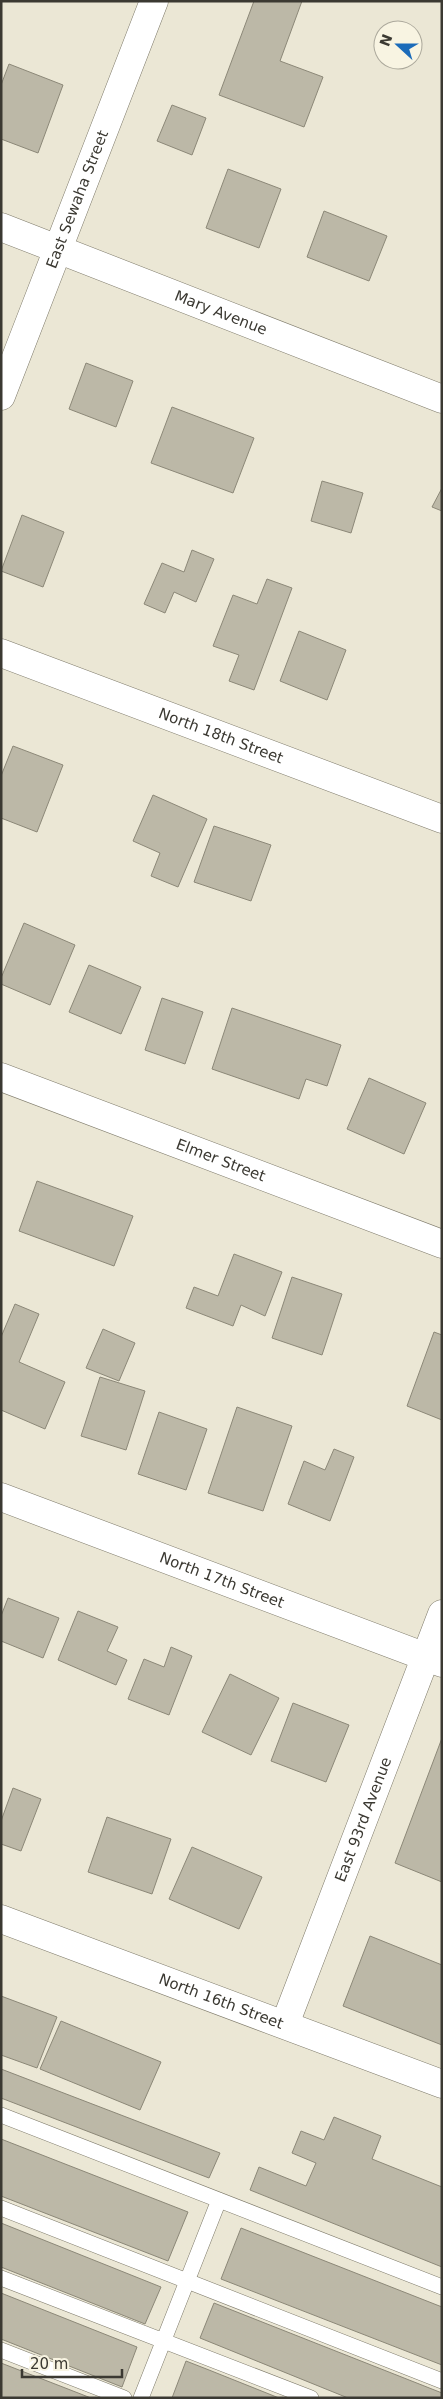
<svg xmlns="http://www.w3.org/2000/svg" width="443" height="2399" font-family="'DejaVu Sans',sans-serif">
  <style>
    .building { fill: #bcb8a7; stroke: #8c8878 }
    .lines { fill: none; stroke-linecap: round; stroke-linejoin: round }
    .service-casing { stroke: #7f7b6b; stroke-width: 16 }
    .minor-casing { stroke: #7f7b6b; stroke-width: 29 }
    .service { stroke: #fff; stroke-width: 15 }
    .minor { stroke: #fff; stroke-width: 28 }
    .labels { text-anchor: middle; dominant-baseline: central; stroke-width: 4; stroke-linejoin: round; paint-order: stroke }
    .street-label { font-size: 15px; fill: #3b3932; stroke: #f8f4e2 }
  </style>
  <rect width="100%" height="100%" fill="#ebe7d5"/>
  <path class="building" d="M254 1H302L280 61 323 77 304 127 219 95Z
    M9 64 63 85 38 153 1 139V85Z
    M172 105 206 118 192 155 157 141Z
    M228 169 281 189 259 248 206 228Z
    M324 211 387 236 369 281 307 257Z
    M86 363 133 381 116 427 69 409Z
    M172 407 254 438 233 493 151 463Z
    M322 481 363 493 351 533 311 521Z
    M442 488V511L432 507Z
    M22 515 64 532 43 587 1 571Z
    M192 550 214 559 196 602 174 592 165 613 144 604 162 563 184 572Z
    M267 579 292 588 254 690 229 681 239 655 213 646 233 595 257 604Z
    M299 631 346 650 327 700 280 681Z
    M13 746 63 765 37 832 1 818V776Z
    M153 795 207 819 178 887 151 876 160 853 133 841Z
    M214 826 271 845 251 901 194 882Z
    M24 923 75 945 50 1005 1 984V978Z
    M89 965 141 987 121 1034 69 1012Z
    M162 998 203 1012 185 1064 145 1050Z
    M232 1008 341 1045 327 1086 306 1079 299 1099 212 1069Z
    M369 1078 426 1103 404 1154 347 1129Z
    M37 1181 133 1216 114 1266 19 1231Z
    M234 1254 282 1272 265 1316 241 1305 233 1326 186 1308 194 1287 218 1296Z
    M292 1277 342 1294 322 1355 272 1338Z
    M15 1304 39 1314 19 1362 65 1382 45 1429 1 1410V1337Z
    M103 1329 135 1343 119 1381 86 1368Z
    M434 1332 442 1335V1420L407 1406Z
    M100 1377 145 1391 126 1450 81 1436Z
    M237 1407 292 1426 263 1511 208 1493Z
    M159 1412 207 1429 186 1490 138 1474Z
    M334 1449 354 1457 330 1521 288 1504 304 1461 325 1470Z
    M8 1598 59 1618 43 1658 1 1641V1616Z
    M78 1611 118 1627 107 1651 127 1660 116 1685 58 1660Z
    M171 1647 192 1656 169 1715 128 1699 144 1659 164 1667Z
    M230 1674 279 1698 251 1755 202 1732Z
    M293 1703 349 1725 326 1782 271 1761Z
    M442 1738V1882L395 1863Z
    M13 1788 41 1799 21 1851 1 1844V1821Z
    M107 1817 171 1839 152 1894 88 1872Z
    M192 1847 262 1877 239 1929 169 1899Z
    M370 1936 442 1965V2045L343 2006Z
    M1 1996 57 2017 37 2068 1 2055Z
    M61 2021 161 2062 140 2110 40 2069Z
    M1 2069 220 2153 209 2178 1 2098Z
    M334 2117 381 2136 372 2159 442 2187V2267L250 2190 259 2167 306 2186 316 2163 292 2153 301 2131 324 2140Z
    M1 2139 188 2212 168 2261 1 2196Z
    M1 2223 161 2287 145 2324 1 2267Z
    M241 2228 442 2307V2365L221 2279Z
    M1 2293 137 2347 122 2387 1 2339Z
    M214 2303 442 2393V2396L441 2398H348L200 2338Z
    M186 2361 209 2370 279 2398H172Z
    M1 2363 91 2398H1Z"/>
  <g class="lines">
    <defs>
      <path id="service" d="M1 2115 442 2287
        M1 2208 442 2381
        M1 2278 311 2398
        M1 2350 124 2398
        M141 2398 219 2200"/>
      <g id="minor">
        <path id="s1" d="M1 227 442 399"/>
        <path id="s2" d="M1 396 154 1"/>
        <path id="s3" d="M1 653 442 819"/>
        <path id="s4" d="M1 1077 442 1244"/>
        <path id="s5" d="M1 1497 442 1663"/>
        <path id="s6" d="M1 1919 442 2084"/>
        <path id="s7" d="M285 2024 442 1614"/>
      </g>
    </defs>
    <use href="#service" class="service-casing"/>
    <use href="#minor" class="minor-casing"/>
    <use href="#service" class="service"/>
    <use href="#minor" class="minor"/>
  </g>
  <g class="labels">
    <g class="street-label">
      <text stroke="none"><textPath href="#s2" startOffset="211">East Sewaha Street</textPath></text>
      <text stroke="none"><textPath href="#s1" startOffset="236">Mary Avenue</textPath></text>
      <text stroke="none"><textPath href="#s3" startOffset="235">North 18th Street</textPath></text>
      <text stroke="none"><textPath href="#s4" startOffset="235">Elmer Street</textPath></text>
      <text stroke="none"><textPath href="#s5" startOffset="236">North 17th Street</textPath></text>
      <text stroke="none"><textPath href="#s7" startOffset="219">East 93rd Avenue</textPath></text>
      <text stroke="none"><textPath href="#s6" startOffset="235">North 16th Street</textPath></text>
    </g>
  </g>
  <rect width="443" height="2399" fill="none" stroke="#3b3932" stroke-width="5"/>
  <g transform="translate(398 45) rotate(291)"><circle r="24" fill="#f8f4e2" stroke="#aca99c"/>
  <path d="M0-4L9 19L0 12L-9 19Z" fill="#1b6bb9"/>
  <text y="-8" font-size="14" font-weight="bold" text-anchor="middle" fill="#3b3932">N</text>
  </g>
  <path d="M22 2369v8h100v-8" fill="none" stroke="#3b3932" stroke-width="2.5"/>
  <text x="30" y="2369" font-size="15" fill="#3b3932" stroke="#f8f4e2" stroke-width="4" paint-order="stroke">20 m</text>
</svg>
